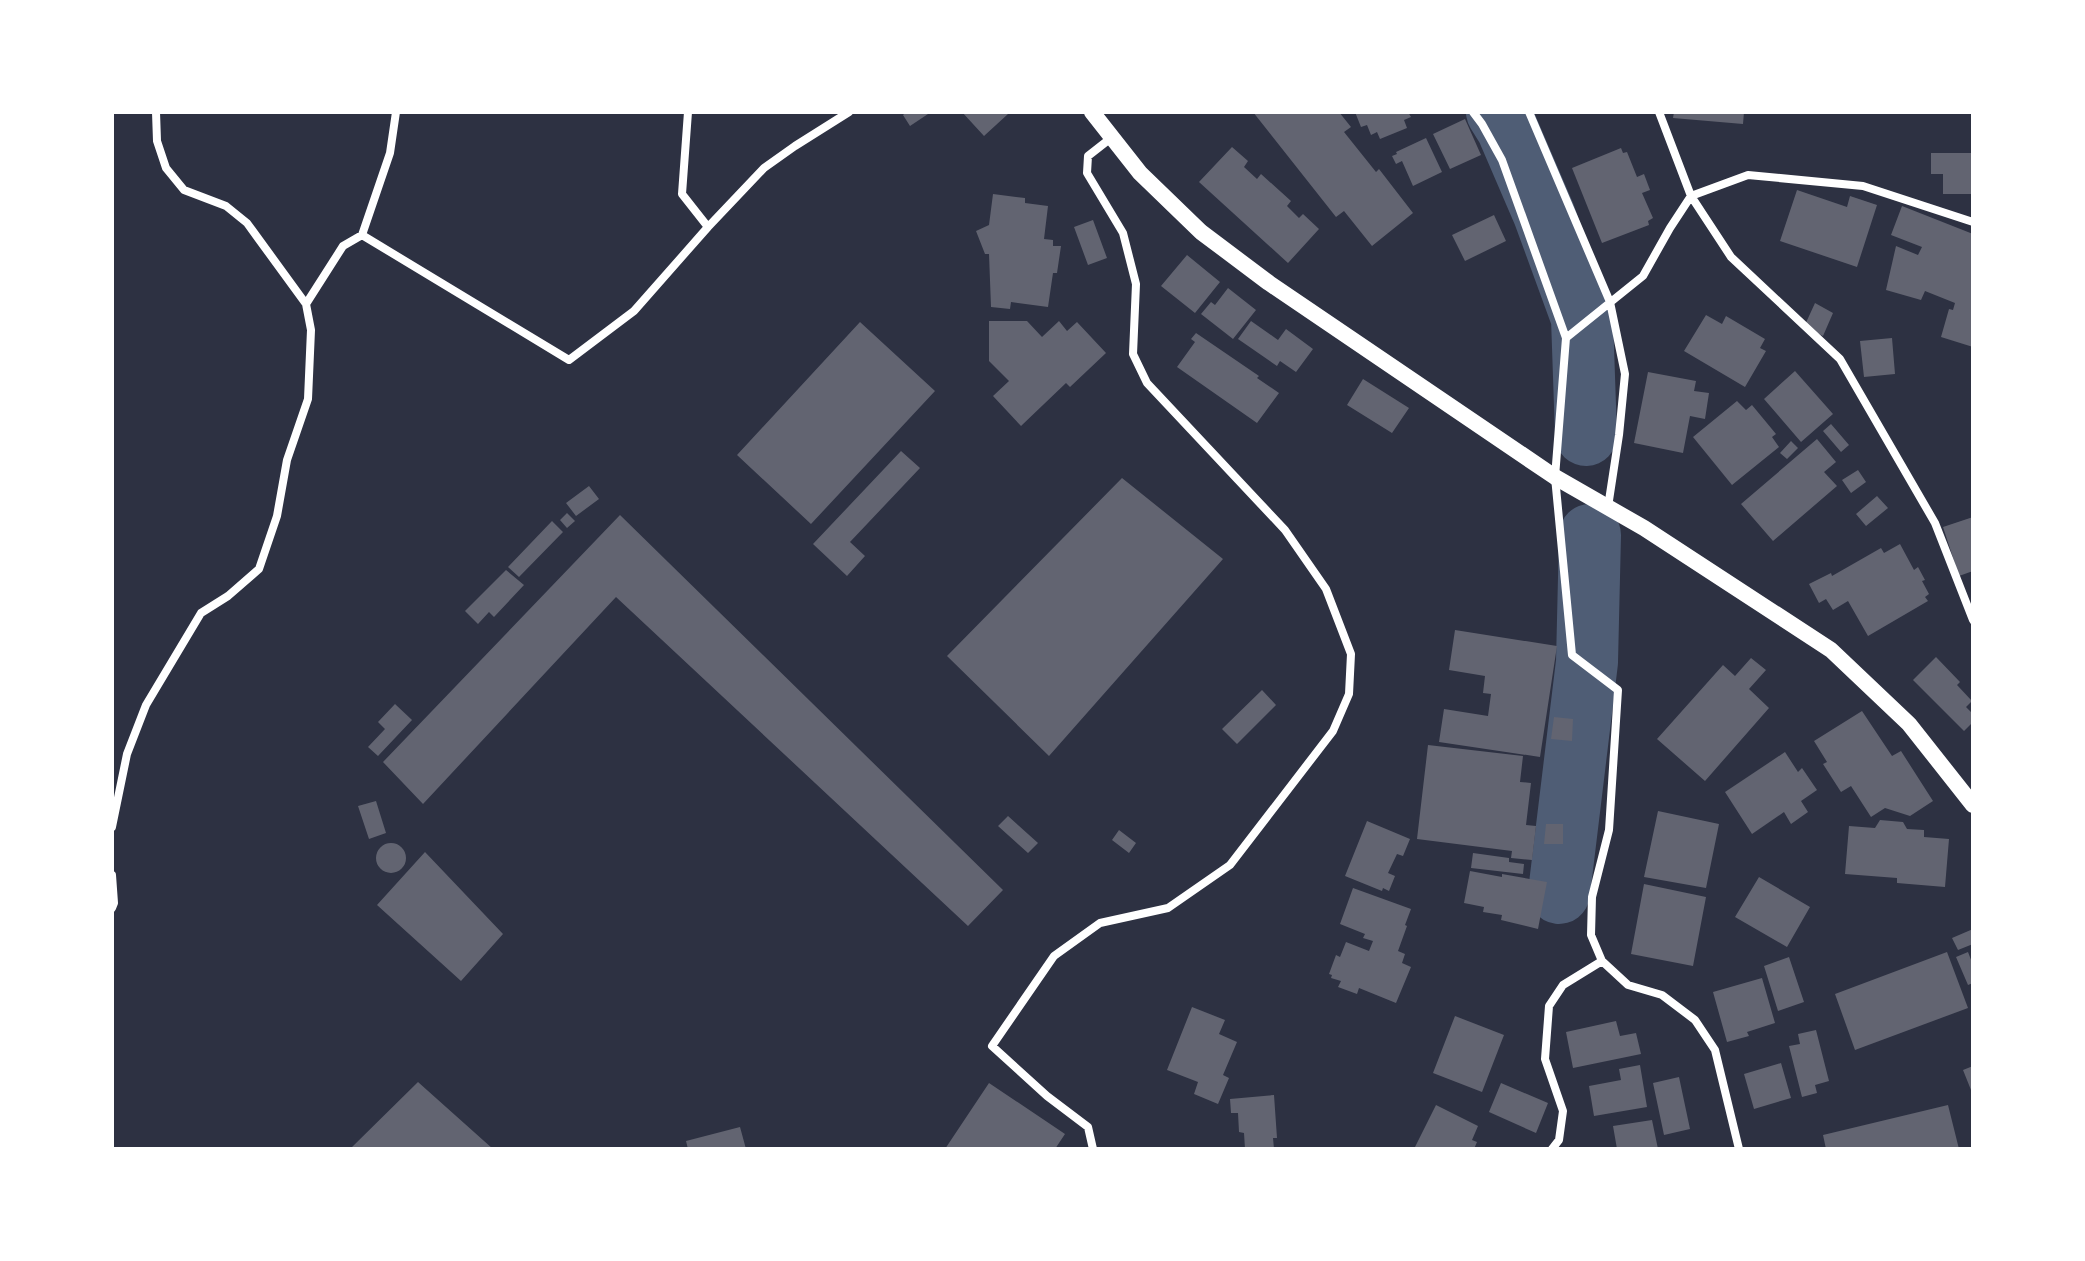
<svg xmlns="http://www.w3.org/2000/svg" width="2085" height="1261" font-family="Barlow,sans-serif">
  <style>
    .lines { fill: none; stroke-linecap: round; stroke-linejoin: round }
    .river { stroke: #4f5d75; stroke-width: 62 }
    .building { fill: #626471 }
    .minor { stroke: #fff; stroke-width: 8 }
    .secondary { stroke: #fff; stroke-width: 16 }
  </style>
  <rect width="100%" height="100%" fill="#2d3142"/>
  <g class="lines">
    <path class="river" d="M1497 112 1507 128 1544 214 1582 318 1586 435
      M1559 893 1587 662 1590 535"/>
  </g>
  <path class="building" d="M906 112H931L910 126 903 115Z
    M962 112H1006L1008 114 984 136Z
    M1253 112H1334L1335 114 1339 112 1351 127 1344 132 1376 172 1379 169 1413 213 1372 246 1344 211 1336 217Z
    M1355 112H1408L1411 117 1404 120 1407 128 1380 139 1377 132 1371 135 1367 125 1361 127Z
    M1674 112H1744L1743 124 1673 118Z
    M1465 119 1481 155 1450 169 1433 134Z
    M1426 138 1442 172 1413 186 1402 161 1396 164 1392 156 1397 154 1396 152Z
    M1232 147 1248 161 1244 167 1257 179 1261 174 1291 201 1287 206 1299 218 1303 214 1319 229 1288 263 1199 182Z
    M1621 148 1623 153 1627 152 1637 177 1644 174 1650 190 1642 193 1653 218 1648 221 1649 225 1602 243 1572 168Z
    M1931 153H1973V194H1943V174H1931Z
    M1797 190 1847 207 1850 196 1877 205 1857 267 1780 241Z
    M993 194 1025 198V203L1048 206 1044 239 1053 240V246H1061L1057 273H1053L1048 307 1011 302 1010 309 991 307 989 254H985L976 231 989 225Z
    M1902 206 1973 234V347L1941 337 1949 309 1953 310 1955 303 1925 291 1921 300 1886 290 1896 246 1918 255 1922 247 1891 235Z
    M1494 215 1506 241 1465 261 1452 235Z
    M1093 220 1107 258 1088 265 1074 227Z
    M1187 255 1220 282 1195 313 1161 286Z
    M1228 288 1256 310 1233 339 1201 314 1211 302 1215 305Z
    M1815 303 1833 313 1823 336 1804 327Z
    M1706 315 1722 324 1726 316 1765 339 1760 348 1766 351 1745 387 1684 351Z
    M989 321H1027L1042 337 1059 321 1067 331 1077 322 1106 353 1070 387 1066 383 1021 426 993 396 1009 381 989 361Z
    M1251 321 1278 340 1286 329 1313 349 1296 372 1280 361 1277 366 1238 339Z
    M860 322 935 391 811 524 737 455Z
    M1196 333 1259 376 1257 378 1279 393 1257 423 1177 367 1195 342 1191 339Z
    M1892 338 1895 374 1864 377 1860 341Z
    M1795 371 1833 414 1801 442 1764 399Z
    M1648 372 1696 381 1694 391 1709 393 1705 419 1690 416 1683 453 1634 443Z
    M1363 379 1409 408 1392 433 1347 405Z
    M1737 401 1746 410 1752 405 1776 434 1772 437 1779 447 1732 485 1693 437Z
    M1831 424 1849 445 1841 452 1823 431Z
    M1817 439 1836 462 1824 472 1837 486 1773 541 1741 504Z
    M1791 441 1798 448 1787 459 1780 453Z
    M901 451 920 468 850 542 865 556 847 576 813 544Z
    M1858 470 1866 482 1851 493 1842 480Z
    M1122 478 1223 559 1049 756 947 656Z
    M589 486 599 499 576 516 566 503Z
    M1877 496 1888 508 1866 526 1856 514Z
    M567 513 575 521 567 528 560 520Z
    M620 515 1003 890 968 926 616 597 423 804 383 762Z
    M1973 517V571L1959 576 1943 527Z
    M552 521 563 532 519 577 508 567Z
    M1900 544 1914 570 1918 567 1925 580 1922 581 1929 594 1925 597 1928 601 1868 636 1848 601 1833 610 1826 599 1819 603 1809 584 1831 573 1832 576 1881 548 1884 553Z
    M506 570 524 585 494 617 489 612 478 624 465 611Z
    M1455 630 1557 646 1540 757 1439 742 1444 709 1488 716 1491 694 1483 693 1485 676 1449 670Z
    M1936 657 1960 682 1957 685 1972 701 1966 707 1973 714V722L1964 731 1913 680Z
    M1751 658 1766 670 1749 689 1769 708 1705 781 1657 739 1723 665 1735 676Z
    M1262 690 1276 705 1237 744 1222 729Z
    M395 704 412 720 378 756 368 747 385 729 378 722Z
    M1862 711 1892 756 1901 751 1933 801 1910 816 1885 808 1871 817 1851 786 1841 792 1823 764 1827 762 1814 741Z
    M1554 717 1573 719 1572 741 1551 739Z
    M1428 745 1523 756 1520 782 1531 783 1526 825 1536 826 1532 860 1511 858 1512 851 1417 839Z
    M1785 752 1798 772 1802 768 1817 790 1801 801 1808 812 1791 824 1784 812 1752 834 1725 792Z
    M376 801 386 833 369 839 358 806Z
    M1658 811 1719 824 1706 888 1644 877Z
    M1008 816 1038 843 1028 853 998 826Z
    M1880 820 1903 822 1907 829 1924 830V837L1949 839 1945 887 1897 883V878L1845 874 1849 826 1875 828Z
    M1367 821 1410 839 1403 856 1397 854 1388 873 1395 876 1389 891 1383 888 1382 891 1345 876Z
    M1546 824H1563V844H1544Z
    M1119 830 1136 843 1129 853 1112 840Z
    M376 858a15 15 0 1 1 30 0a15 15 0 1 1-30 0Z
    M425 852 503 934 461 981 377 905Z
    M1473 853 1509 858V862L1524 864 1523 874 1471 868Z
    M1470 871 1502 877V874L1547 882 1538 929 1501 920 1502 915 1483 912 1484 907 1464 903Z
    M1759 877 1810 907 1787 947 1735 917Z
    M1644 884 1706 897 1693 966 1631 954Z
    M1353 888 1411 909 1405 925 1407 926 1398 951 1405 954 1402 963 1411 967 1396 1003 1359 988 1357 994 1338 987 1341 981 1331 978 1332 975 1329 974 1336 955 1340 957 1346 942 1369 951 1373 941 1363 938 1365 934 1340 924Z
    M1973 929V944L1958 950 1952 938Z
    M1947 952 1968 1008 1855 1050 1835 994Z
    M1968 952 1973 965V983L1968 985 1956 957Z
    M1789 957 1804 1002 1778 1011 1764 966Z
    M1762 978 1775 1023 1747 1032 1749 1036 1727 1042 1713 992Z
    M1192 1007 1225 1020 1219 1034 1237 1042 1223 1075 1229 1078 1218 1104 1194 1094 1198 1082 1167 1070Z
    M1455 1016 1504 1035 1482 1092 1433 1073Z
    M1616 1021 1620 1036 1636 1033 1641 1054 1573 1068 1566 1032Z
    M1816 1030 1829 1081 1815 1085 1817 1093 1802 1097 1789 1046 1800 1044 1798 1034Z
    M1781 1063 1791 1098 1754 1109 1744 1074Z
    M1640 1065 1647 1107 1594 1116 1589 1086 1621 1080 1619 1069Z
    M1973 1066V1095L1963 1070Z
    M1679 1077 1690 1129 1664 1135 1653 1083Z
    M418 1082 493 1149H350Z
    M989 1083 1065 1134 1055 1149H945Z
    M1501 1083 1548 1103 1536 1133 1489 1112Z
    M1274 1095 1277 1138H1273L1274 1149H1245L1244 1133 1239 1132 1238 1113H1231L1230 1099Z
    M1436 1105 1478 1126 1472 1140 1477 1142 1474 1149H1414Z
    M1948 1105 1959 1149H1826L1823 1135Z
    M1652 1120 1658 1149H1617L1613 1126Z
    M740 1127 746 1149H688L686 1141Z"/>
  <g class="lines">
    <path class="minor" d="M688 112 682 194 708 227
      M1473 112 1482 124 1502 160 1566 338
      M1529 112 1610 302 1625 374 1619 435 1608 507
      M1659 112 1691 196 1731 257 1840 359 1935 523 1973 620
      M362 235 569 360 634 311 708 227 764 168 795 146 849 112
      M306 304 343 246 362 235 390 153 396 112
      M112 827 127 754 146 705 201 613 228 596 259 569 277 516 287 460 308 399 311 330 306 304 247 223 226 206 184 190 166 168 157 141 156 112
      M112 875 114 903 112 908
      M1093 1149 1088 1127 1047 1096 992 1046 1054 956 1100 923 1168 908 1230 865 1333 731 1349 694 1351 654 1326 589 1285 530 1147 383 1133 354 1136 284 1123 233 1087 173 1088 156 1111 138
      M1552 1149 1559 1140 1563 1111 1545 1059 1549 1006 1563 985 1602 961
      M1739 1149 1715 1050 1695 1020 1662 995 1628 985 1602 961 1591 935 1592 897 1609 830 1618 690 1572 655 1555 477 1566 338 1643 276 1670 228 1691 196 1748 175 1863 186 1973 222"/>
    <path class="secondary" d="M1092 112 1140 173 1201 232 1269 283 1555 477 1644 528 1831 650 1909 724 1973 805"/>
  </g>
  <rect width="2085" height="1261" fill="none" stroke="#ffffff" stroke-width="228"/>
</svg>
